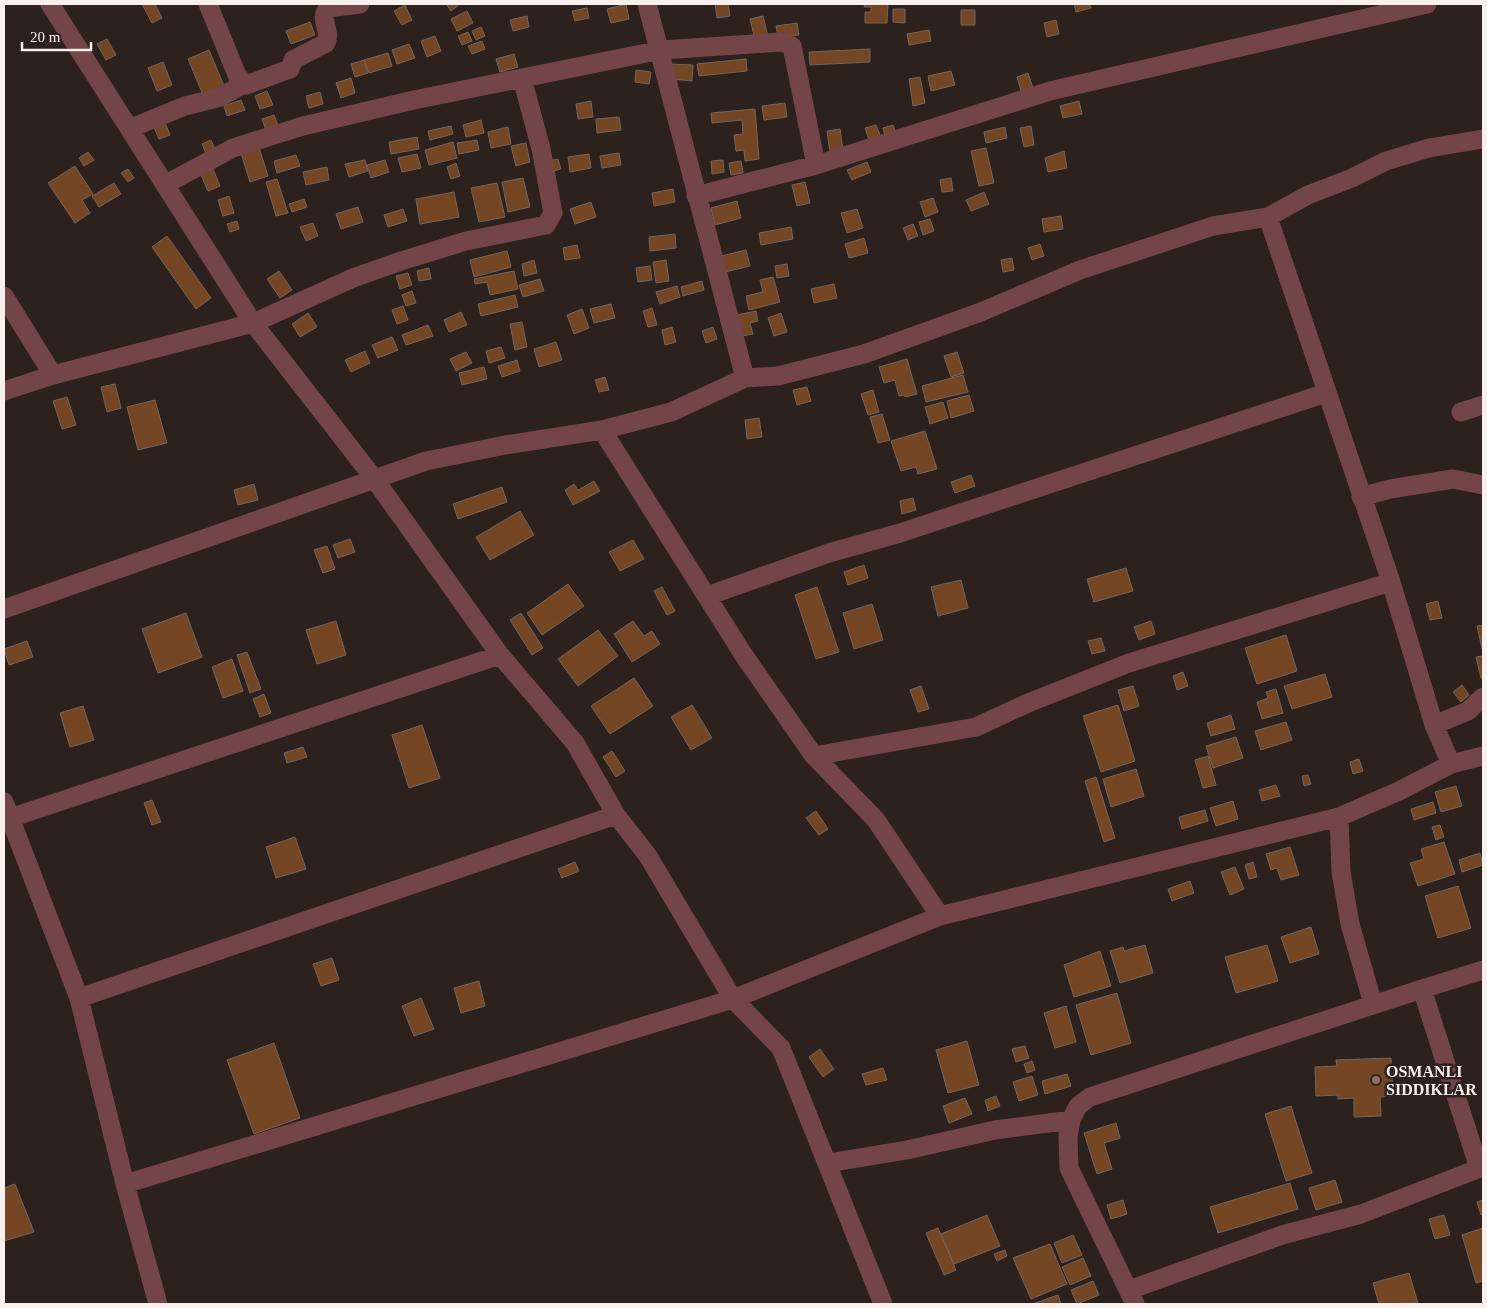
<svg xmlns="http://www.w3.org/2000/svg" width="1487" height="1308" font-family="'Times New Roman',serif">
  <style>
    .building { fill: #754623; stroke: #71655e }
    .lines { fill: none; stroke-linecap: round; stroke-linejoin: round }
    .minor { stroke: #734548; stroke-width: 19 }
    .education-dot { fill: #8d6e63; stroke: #2c211c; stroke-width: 2 }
    .labels { text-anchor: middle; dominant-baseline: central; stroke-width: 5; stroke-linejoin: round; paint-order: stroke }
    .poi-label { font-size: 16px; font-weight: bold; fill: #f8f0ed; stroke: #2c211c; text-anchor: start }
  </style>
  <rect width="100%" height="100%" fill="#2c211c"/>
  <path class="building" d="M142 4H155L162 18 152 23Z
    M446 4H460L451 11Z
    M626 4 629 19 611 23 607 9Z
    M715 4H728L730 16 717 18Z
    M865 4H888L887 23H865V12H871V7H864Z
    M1074 4H1089L1091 8 1076 12Z
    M405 5 412 20 402 25 394 11Z
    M587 8 589 18 575 21 572 11Z
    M893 9H905V23L893 22Z
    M961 10H975V25H961Z
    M467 11 473 23 457 31 451 19Z
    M527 16 529 27 513 31 510 20Z
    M763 16 768 37 755 40 750 19Z
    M1056 20 1059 34 1047 37 1044 23Z
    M310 22 315 35 291 44 286 31Z
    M797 23 799 35 778 37 776 26Z
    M481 27 485 36 476 40 472 31Z
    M929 30 931 41 909 45 907 34Z
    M468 32 472 41 462 45 458 36Z
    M435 36 441 51 427 57 421 41Z
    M107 39 116 55 106 60 97 44Z
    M482 41 485 49 472 54 468 46Z
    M409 44 415 58 397 64 392 50Z
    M870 49V62L810 65 809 52Z
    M209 50 224 86 203 95 188 59Z
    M388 53 392 66 369 73 364 60Z
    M514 54 518 67 500 72 496 59Z
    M746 59 747 71 699 76 697 64Z
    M364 60 368 73 355 77 351 64Z
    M163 62 172 85 157 91 148 68Z
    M672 64 693 65 692 81 671 79Z
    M636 70 651 72 649 84 635 82Z
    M951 71 955 85 931 91 928 76Z
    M1028 73 1033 88 1021 91 1017 77Z
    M920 77 925 103 913 106 909 79Z
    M351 78 355 93 341 98 336 83Z
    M267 91 273 105 260 109 255 96Z
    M320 92 323 104 309 108 306 96Z
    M241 100 245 110 227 116 224 106Z
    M591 101 593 117 578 119 576 104Z
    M1079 101 1082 114 1063 118 1060 106Z
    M785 103 787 117 764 120 762 106Z
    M755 109 759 159 745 161 744 150 736 151 734 135 743 134 742 120 712 123 711 113Z
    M274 115 279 128 267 133 262 119Z
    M619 117 621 130 597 133 596 119Z
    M481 120 484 133 466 137 463 125Z
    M165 123 170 135 159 139 154 127Z
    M876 125 883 142 871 146 865 128Z
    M893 125 897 136 886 140 883 128Z
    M451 126 453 134 430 140 428 131Z
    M1031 126 1034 145 1024 147 1020 128Z
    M508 127 511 144 491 148 488 132Z
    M1005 127 1007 138 986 143 984 132Z
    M840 129 843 150 830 152 827 131Z
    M417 137 419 149 391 154 389 142Z
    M211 140 217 154 208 158 202 144Z
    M477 140 479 150 459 154 457 143Z
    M453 142 457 158 429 165 425 150Z
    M526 143 530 162 516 166 511 146Z
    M259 147 268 176 250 182 241 153Z
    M986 148 994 183 979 186 971 151Z
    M1064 151 1067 168 1048 172 1045 158Z
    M88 152 94 160 84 166 79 158Z
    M619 153 621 165 602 168 600 156Z
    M417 154 421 168 402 172 398 158Z
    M589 154 591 168 570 172 568 157Z
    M296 155 300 166 277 173 274 161Z
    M558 159 561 169 546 173 544 162Z
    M365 160 368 171 349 177 345 164Z
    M385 160 389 172 371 178 367 165Z
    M723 160 724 172 712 174 711 161Z
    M741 161 743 173 731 175 729 163Z
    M867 162 871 172 852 180 847 170Z
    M456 163 460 176 451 179 447 167Z
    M211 164 220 186 208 191 199 170Z
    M75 166 93 194 82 200 90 213 75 223 48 183Z
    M327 167 329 180 306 185 303 172Z
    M128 169 134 178 128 182 121 173Z
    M523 178 530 207 508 212 502 182Z
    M951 178 953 191 942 192 940 180Z
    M277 179 288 213 276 216 266 182Z
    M805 182 810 203 797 206 792 185Z
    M114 183 121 194 99 207 92 196Z
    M497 183 505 217 479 222 471 188Z
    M673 189 675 202 654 206 652 193Z
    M454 192 459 217 420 224 416 199Z
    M984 192 989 204 971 211 966 200Z
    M229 196 234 213 223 216 218 200Z
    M933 198 938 212 925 217 920 202Z
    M304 199 307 207 292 212 289 204Z
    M737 201 741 218 715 225 711 208Z
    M591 202 596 217 575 224 570 209Z
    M358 207 363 222 341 229 336 214Z
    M403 209 407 221 388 227 384 215Z
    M857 209 863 228 847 233 841 213Z
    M1061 216 1063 229 1044 232 1042 219Z
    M930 219 934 231 923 235 919 222Z
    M237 221 239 229 230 232 227 224Z
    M313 223 318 236 306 241 300 227Z
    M913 224 918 236 908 240 903 228Z
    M791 227 793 239 761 245 759 233Z
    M675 234 676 248 650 251 649 237Z
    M167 236 211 298 196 309 152 247Z
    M864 238 868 253 849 258 845 244Z
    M1040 244 1044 256 1032 260 1028 248Z
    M577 245 580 258 565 260 563 248Z
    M746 250 750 266 721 273 717 257Z
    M507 251 511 267 474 277 470 260Z
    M1012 258 1014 270 1003 272 1001 260Z
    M534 260 537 273 524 276 522 264Z
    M666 260 669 281 656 283 653 262Z
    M787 264 789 276 777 278 775 266Z
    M650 266 652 280 638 282 636 268Z
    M429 268 431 279 419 281 417 271Z
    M279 271 292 290 280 298 267 279Z
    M514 271 518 289 490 295 487 282 475 284 474 279Z
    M408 273 412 285 400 289 396 276Z
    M773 277 780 302 749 310 746 296 763 292 760 280Z
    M540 279 544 291 523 297 519 285Z
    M702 281 704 290 683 296 681 287Z
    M834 284 837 298 814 303 811 289Z
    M677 286 680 297 660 304 656 292Z
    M412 291 416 303 406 306 402 295Z
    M515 295 518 307 481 316 478 304Z
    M611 304 615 318 594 323 590 309Z
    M403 306 408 320 397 324 392 310Z
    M652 308 657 325 648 327 643 311Z
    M582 309 589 328 574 334 567 315Z
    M756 311 758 321 750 323 753 334 737 337 732 316Z
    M461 312 467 325 449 332 444 320Z
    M308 313 317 327 300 337 292 324Z
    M781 313 787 332 774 336 768 318Z
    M522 322 527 347 515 350 510 324Z
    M428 325 433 336 406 345 402 335Z
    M672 327 676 342 665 345 662 330Z
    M713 327 717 339 706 343 702 331Z
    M392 337 398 350 378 358 372 345Z
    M556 342 562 360 539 367 534 349Z
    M501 347 505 358 489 363 486 351Z
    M365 351 370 363 351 372 345 360Z
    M466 352 472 363 456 371 450 359Z
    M957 352 964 373 951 377 944 356Z
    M907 359 917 394 905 397 904 395 899 396 895 380 884 383 879 367Z
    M517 360 520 371 502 377 498 366Z
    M484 367 487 379 462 385 459 373Z
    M963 375 968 392 926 402 922 386Z
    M605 377 609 390 599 392 595 380Z
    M115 384 121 408 107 412 101 387Z
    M807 387 811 401 797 405 793 390Z
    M873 390 879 412 868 415 861 394Z
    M969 395 974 411 951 418 947 401Z
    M67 397 76 425 62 429 53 401Z
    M155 400 167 443 138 450 127 407Z
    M943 402 948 418 930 424 925 407Z
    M882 414 890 440 878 443 870 417Z
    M759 418 762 437 747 439 745 420Z
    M925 431 937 469 918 474 916 467 901 471 891 441Z
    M971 475 975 486 955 493 951 482Z
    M594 481 600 491 573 505 565 490 574 484 578 490Z
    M254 484 258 500 238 505 234 490Z
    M502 487 507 502 458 519 453 504Z
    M913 498 916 510 902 514 900 501Z
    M520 511 534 535 490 560 476 537Z
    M350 539 355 552 338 558 333 545Z
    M633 540 644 559 620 571 609 552Z
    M327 546 335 569 323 573 314 550Z
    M864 565 868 578 848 585 844 572Z
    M1126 568 1133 591 1094 602 1087 579Z
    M961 580 968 608 938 616 931 587Z
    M568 584 584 606 542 635 527 613Z
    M662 587 675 611 667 615 654 591Z
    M817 587 839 652 816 659 795 595Z
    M1438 601 1442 618 1430 620 1426 604Z
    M872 604 883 640 854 649 843 613Z
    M186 613 202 657 158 673 142 629Z
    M521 613 543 648 532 655 510 620Z
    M336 621 346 655 317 664 306 630Z
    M633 621 644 636 652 631 660 644 632 662 614 634Z
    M1151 621 1155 634 1139 640 1134 627Z
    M1483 625V653L1477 626Z
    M598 630 618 656 578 686 558 659Z
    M1286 635 1297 671 1257 684 1245 648Z
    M1101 638 1105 651 1092 654 1088 641Z
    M27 641 33 657 9 665 4 649Z
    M247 652 261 689 250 693 237 655Z
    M1483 656V678H1481L1476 657Z
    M232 659 243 691 223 698 212 667Z
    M1183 672 1188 686 1177 690 1173 676Z
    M1325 674 1332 697 1292 709 1284 686Z
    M634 678 653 706 610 734 591 706Z
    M1462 685 1469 695 1461 702 1453 692Z
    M921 686 929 709 918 712 910 690Z
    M1133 686 1139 706 1124 711 1118 690Z
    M1276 689 1283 713 1262 719 1257 702 1268 698 1266 692Z
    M264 694 271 713 260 717 253 699Z
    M692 705 712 738 691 750 671 717Z
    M1118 705 1135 761 1101 772 1083 716Z
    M83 706 94 740 70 747 60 713Z
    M1231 715 1235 729 1211 736 1207 723Z
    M1286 722 1292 740 1261 750 1255 731Z
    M422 725 440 778 409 788 392 735Z
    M1236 737 1243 758 1213 768 1206 746Z
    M303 747 307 757 287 763 284 753Z
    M612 751 625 771 616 777 603 757Z
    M1208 756 1216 785 1203 788 1195 760Z
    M1359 759 1363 771 1353 774 1350 762Z
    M1136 769 1144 796 1111 807 1103 779Z
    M1308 775 1311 784 1304 786 1302 776Z
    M1096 777 1115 838 1104 842 1085 781Z
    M1276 785 1280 796 1262 801 1259 790Z
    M1456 786 1462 806 1441 812 1435 792Z
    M152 800 161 822 152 825 144 803Z
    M1233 801 1238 819 1216 826 1210 808Z
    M1433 802 1436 813 1414 820 1411 809Z
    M1205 810 1208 821 1182 829 1179 817Z
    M816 811 828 829 819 835 806 818Z
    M1440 825 1444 837 1436 840 1432 827Z
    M295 837 306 869 276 878 266 847Z
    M1444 842 1455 874 1418 886 1410 863 1424 859 1421 849Z
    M1290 847 1299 875 1281 880 1277 868 1271 870 1266 854Z
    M1480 853 1483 865 1462 872 1459 860Z
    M575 862 579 871 562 878 558 869Z
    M1253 862 1257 877 1249 879 1245 865Z
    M1235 867 1244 889 1230 895 1221 872Z
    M1190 881 1194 893 1172 901 1168 889Z
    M1458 886 1471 928 1438 938 1425 896Z
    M1311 927 1319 954 1290 963 1281 937Z
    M1145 945 1153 973 1120 983 1110 951 1123 947 1124 951Z
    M1267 945 1278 981 1236 993 1225 957Z
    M1100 951 1111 986 1074 997 1064 965Z
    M332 958 339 980 321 986 313 964Z
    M479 981 485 1006 461 1013 454 988Z
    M1117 993 1131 1043 1091 1055 1076 1005Z
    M421 998 434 1029 414 1036 402 1006Z
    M1066 1006 1076 1042 1055 1048 1044 1013Z
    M967 1041 979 1085 948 1093 936 1050Z
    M274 1043 300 1118 254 1134 227 1060Z
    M1025 1046 1029 1058 1016 1062 1012 1049Z
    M820 1049 834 1069 823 1077 809 1057Z
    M1391 1058 1393 1096 1380 1097 1381 1116 1354 1117V1098L1338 1099V1095L1316 1096 1315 1067 1337 1066 1336 1060Z
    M1032 1061 1035 1070 1027 1073 1024 1064Z
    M883 1068 887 1080 866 1085 862 1074Z
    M1067 1074 1071 1086 1045 1094 1042 1081Z
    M1032 1076 1038 1095 1019 1101 1013 1082Z
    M996 1096 1000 1106 988 1111 985 1100Z
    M965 1098 972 1114 949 1123 943 1106Z
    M1291 1106 1312 1173 1286 1181 1265 1114Z
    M1116 1123 1120 1138 1104 1143 1112 1169 1097 1174 1084 1133Z
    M1335 1180 1342 1202 1316 1210 1309 1188Z
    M1290 1183 1298 1209 1218 1233 1210 1207Z
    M15 1184 34 1232 4 1241V1188Z
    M1123 1200 1127 1214 1111 1219 1107 1205Z
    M1483 1200V1214L1481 1215 1477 1202Z
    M987 1215 1000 1246 954 1264 941 1234Z
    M1444 1215 1450 1235 1435 1239 1429 1219Z
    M938 1228 956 1270 944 1275 926 1233Z
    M1483 1228V1281L1476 1283 1462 1235Z
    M1073 1235 1082 1255 1062 1263 1054 1243Z
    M1050 1244 1067 1284 1031 1299 1013 1258Z
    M1005 1250 1007 1256 997 1261 994 1254Z
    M1083 1258 1091 1276 1070 1285 1062 1267Z
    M1409 1273 1418 1303 1379 1304 1373 1283Z
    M1093 1281 1099 1295 1077 1304 1071 1290Z
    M1058 1295 1061 1304H1032Z"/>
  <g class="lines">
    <path class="minor" d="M50 4 253 323 373 477 500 655 575 743 616 815 648 856 733 999 781 1048 883 1304
      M208 4 237 75 246 85 284 71 290 69 293 60 326 43C332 30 318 20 328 8L360 4
      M647 4 745 378
      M131 128 185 106 221 97 243 84
      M166 184 233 148 303 126 414 100 661 50 782 42 792 46 816 165
      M696 196 816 165 1050 91 1427 4
      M1268 217 1391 582 1434 725 1451 764
      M4 296 53 375
      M4 391 53 375 253 323 353 278 401 261 466 241 546 225 553 213 541 149 522 78
      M1461 412 1483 405
      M602 430 743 654 814 756 876 820 940 916
      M1361 497 1390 489 1453 479 1483 485
      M707 596 829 553 900 533 1326 393
      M4 609 426 461 505 445 602 430 671 412 745 378 778 376 864 354 981 312 1080 270 1213 226 1268 217 1308 195 1352 178 1386 161 1429 148 1483 139
      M1434 725 1468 711 1483 697
      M814 756 976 727 1028 703 1129 663 1391 582
      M4 802 79 998 125 1184
      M4 820 500 655
      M79 998 616 815
      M1373 1004 1350 924 1341 872 1339 817 1399 791 1451 764 1483 756
      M828 1163 907 1150 995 1130 1071 1120
      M1479 1168 1422 989 1483 970
      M1129 1290 1282 1235 1361 1214 1483 1167
      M158 1304 125 1184 733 999 940 916 1339 817
      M1135 1304 1069 1168 1068 1136 1071 1120 1078 1106 1090 1097 1422 989"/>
  </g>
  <circle class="education-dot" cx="1376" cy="1080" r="5"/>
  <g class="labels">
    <g class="poi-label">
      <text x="1386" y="1071">OSMANLI<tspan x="1386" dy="18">SIDDIKLAR</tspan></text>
    </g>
  </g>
  <rect width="1487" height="1308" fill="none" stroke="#f8f0ed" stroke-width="10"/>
  <path d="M22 42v8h69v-8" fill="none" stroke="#f8f0ed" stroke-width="2.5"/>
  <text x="30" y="42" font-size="15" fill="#f8f0ed" stroke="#2c211c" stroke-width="4" paint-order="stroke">20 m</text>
</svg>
